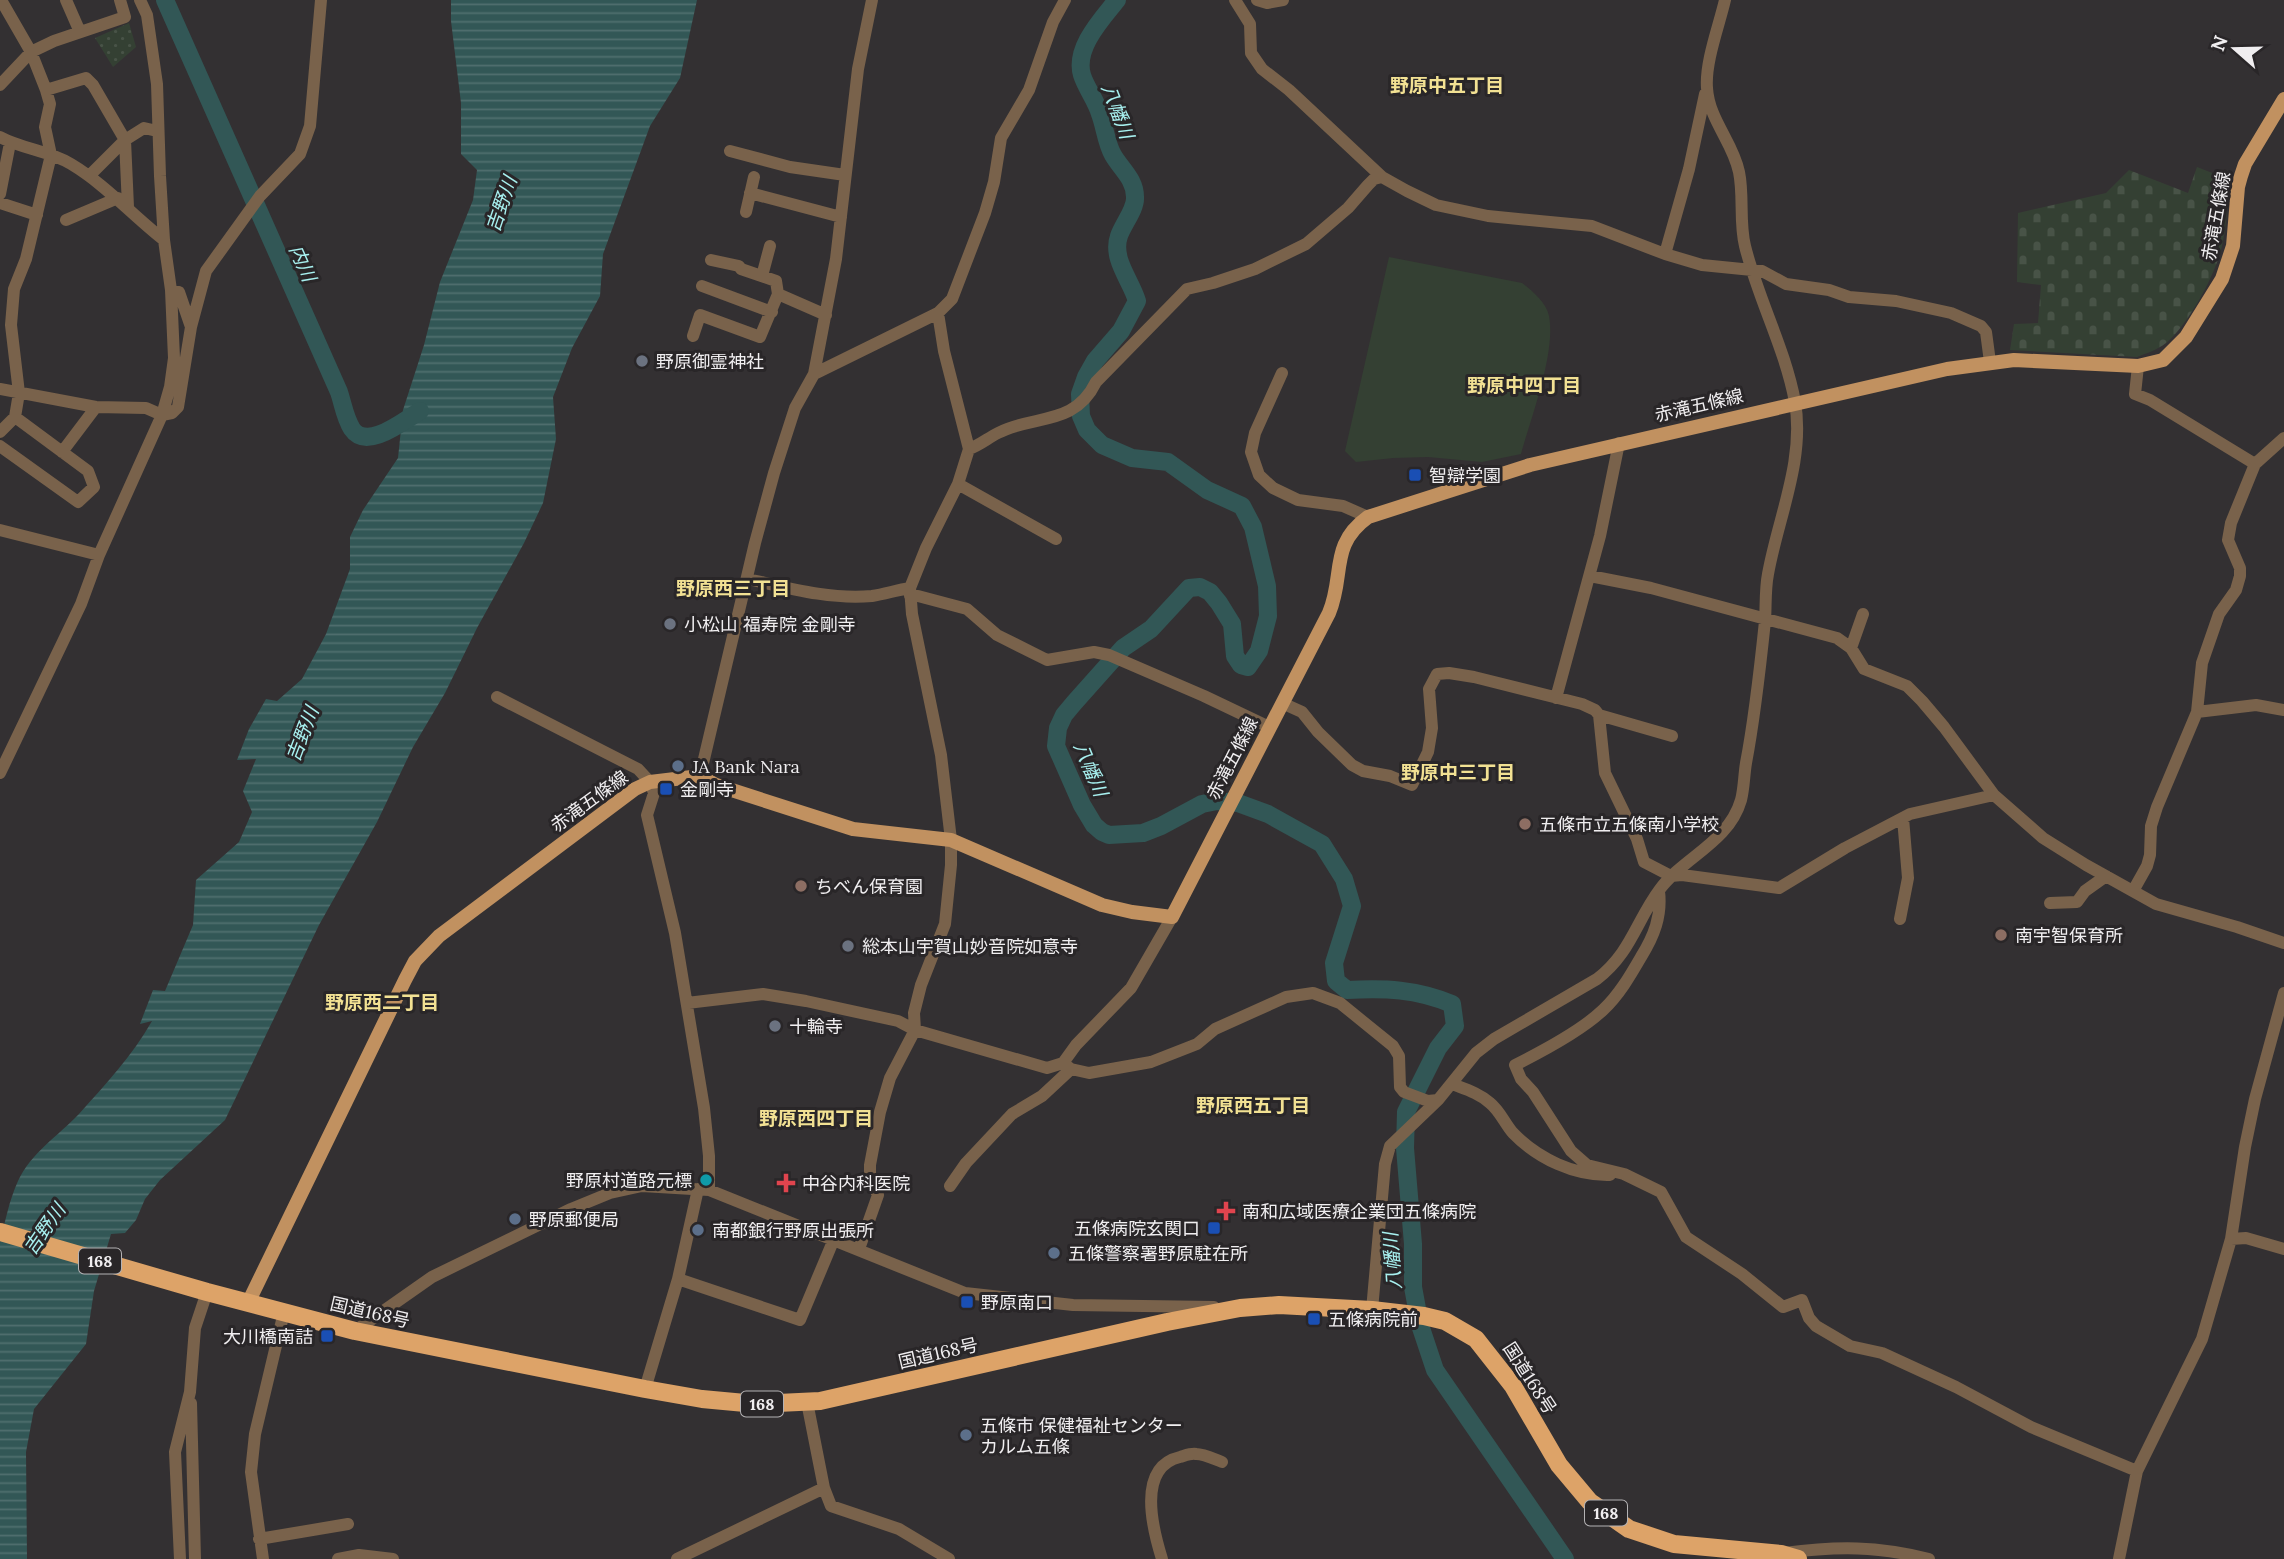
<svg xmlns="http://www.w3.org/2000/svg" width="2284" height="1559" font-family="Lora,'Noto Sans JP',serif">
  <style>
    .grass { fill: url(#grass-dots) }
    .cemetery { fill: url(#cemetery-stones) }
    .pitch { fill: #344033 }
    .water { fill: url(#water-rules) }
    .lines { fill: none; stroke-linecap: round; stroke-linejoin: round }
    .river { stroke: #325756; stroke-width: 18 }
    .minor { stroke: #79624b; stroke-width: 12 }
    .major { stroke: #c19160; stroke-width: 14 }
    .highway { stroke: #dda368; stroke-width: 18 }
    .worship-dot { fill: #6b7280; stroke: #292628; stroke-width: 2.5 }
    .transit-dot { fill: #1a4fb4; stroke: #292628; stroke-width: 2.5 }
    .service-dot { fill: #5c6f8a; stroke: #292628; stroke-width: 2.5 }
    .education-dot { fill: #8d6e63; stroke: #292628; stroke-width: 2.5 }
    .culture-dot { fill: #0f9aa8; stroke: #292628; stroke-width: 2.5 }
    .health-dot { fill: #e0444e; stroke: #292628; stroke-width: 2.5 }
    .labels { text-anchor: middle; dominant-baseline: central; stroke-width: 6; stroke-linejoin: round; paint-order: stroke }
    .shield { fill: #292628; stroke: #b4b2b4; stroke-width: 2 }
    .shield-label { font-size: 16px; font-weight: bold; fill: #f0eef0 }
    .street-label { font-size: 18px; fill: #f0eef0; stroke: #292628 }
    .poi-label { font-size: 18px; fill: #f0eef0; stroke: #292628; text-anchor: start }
    .neighbourhood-label { font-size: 19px; font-weight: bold; fill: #f2e193; stroke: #292628 }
    .water-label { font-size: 19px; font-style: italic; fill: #a8f1f0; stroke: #292628 }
  </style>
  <defs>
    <pattern id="grass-dots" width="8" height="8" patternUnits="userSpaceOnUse" patternTransform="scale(1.75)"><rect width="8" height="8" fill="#344033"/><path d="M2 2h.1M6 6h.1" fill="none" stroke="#485347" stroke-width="1.8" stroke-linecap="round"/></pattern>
    <pattern id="cemetery-stones" width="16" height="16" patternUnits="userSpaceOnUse" patternTransform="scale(1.75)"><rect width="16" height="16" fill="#344033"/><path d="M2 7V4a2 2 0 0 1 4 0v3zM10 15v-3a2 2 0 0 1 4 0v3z" fill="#485347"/></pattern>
    <pattern id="water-rules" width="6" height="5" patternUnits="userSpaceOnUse" patternTransform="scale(1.75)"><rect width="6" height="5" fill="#325756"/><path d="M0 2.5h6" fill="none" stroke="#506f6f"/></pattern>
  </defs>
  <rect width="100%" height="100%" fill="#333032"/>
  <path class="grass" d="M129 23 136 47 113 67 95 38Z"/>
  <path class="cemetery" d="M2197 167 2230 180C2227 202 2227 228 2221 250 2214 277 2188 325 2166 343 2157 350 2147 353 2137 357L2010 350 2014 324 2038 323 2041 285 2017 282 2018 213 2106 193 2129 170 2188 193Z"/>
  <path class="pitch" d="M1389 257 1522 283C1532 291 1546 302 1549 316 1556 353 1531 417 1521 454L1482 462 1428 457 1393 458 1356 462 1345 451Z"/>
  <path class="water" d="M451 0H697L680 78 650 126 603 254 600 296 572 348 553 397 556 439 543 503 524 543 477 628 445 693 413 747 377 822 319 925 225 1120 160 1180 145 1199 136 1220 125 1233 111 1234 94 1291 86 1344 34 1409 26 1452 27 1559H0V1243C5 1222 9 1201 18 1181 31 1153 58 1136 79 1114 104 1086 133 1055 152 1021L140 1024 153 990 165 991 193 925 196 880 239 842 252 812 243 791 256 759 237 760 249 729 266 699 277 701 302 679 326 634 350 569V537L363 510 398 458 403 410 424 345 440 282 473 200 477 170 461 154V103L451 21Z"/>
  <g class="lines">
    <path class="river" d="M165 0 339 392C343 404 345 418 352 429 367 451 403 421 420 411
      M1117 0C1102 19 1074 48 1082 75 1086 88 1096 100 1100 114 1105 127 1106 143 1113 155 1121 169 1135 179 1135 197 1136 209 1123 224 1119 236 1111 259 1131 280 1137 301L1121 331 1095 361 1086 377 1080 394 1081 416 1087 430 1102 445 1132 458 1168 462 1207 490 1242 506 1253 527 1267 586 1268 616 1259 651 1248 667 1241 665 1235 656 1232 624 1219 603 1210 592 1200 587 1189 588 1151 629 1123 648 1074 703 1064 715 1058 728 1056 746 1082 805 1094 825 1102 832 1109 835 1143 833 1161 826 1202 804 1217 801 1238 803 1268 814 1322 844 1344 879 1352 906 1334 963 1336 981 1347 990C1385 988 1416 989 1452 1004L1455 1026 1438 1048 1406 1112 1405 1148 1413 1244V1287L1420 1325 1435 1370 1565 1559"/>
    <path class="minor" d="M66 0 80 32
      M1235 0 1250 24 1251 53 1262 69 1289 90 1382 177 1407 191 1436 205 1488 216 1592 226 1665 254 1702 265 1762 271 1786 284 1829 290 1849 297 1896 301 1951 313 1981 326 1986 332 1990 362
      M1257 0 1267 3 1283 0
      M0 85 31 52 54 41 125 17 120 0
      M46 90 86 78 93 85 125 140 128 207
      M0 137C22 149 50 151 71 164 106 185 132 215 164 240
      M730 151 790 167 845 175
      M89 176 125 140 144 128 157 131
      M750 193 841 217
      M0 194 10 143
      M0 203 37 215
      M746 212 754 177
      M66 220 118 198
      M1665 254 1689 169 1705 94
      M711 260 739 266 741 269 776 281 778 294 826 315
      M762 276 770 246
      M702 286 772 312
      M171 290 179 292 191 327
      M693 336 700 315 760 337 778 294
      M2138 366 2135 394 2150 400 2255 464
      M1282 373 1255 433 1251 452 1259 475 1273 488 1298 500 1343 506 1368 517
      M814 374 938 313 952 299 985 213 994 182 1001 138 1029 90 1053 22 1065 0
      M0 389 96 407 146 408 162 415 172 413 178 407 191 327 206 271 260 196 300 154 310 126 321 0
      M0 432 15 417 19 393 11 325 14 289 26 259 51 155 45 127 50 104 46 90 31 52 1 0
      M0 446 78 502 94 487 88 471 15 417
      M969 449C980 445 988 438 998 433 1034 414 1074 427 1096 382L1187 289 1213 283 1255 269 1306 244 1348 208 1368 185 1374 179 1382 177
      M62 452 96 407
      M958 484 1056 539
      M0 530 99 555
      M1590 576 1651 588 1837 638 1851 648 1864 669 1907 686 1922 701 1944 727 1994 795 2043 838 2086 865 2156 904 2237 927 2284 943
      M748 579C788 588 831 600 872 596 885 594 897 590 910 588
      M910 596H918L967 609 997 635 1047 660 1094 652 1109 655 1204 696 1269 727
      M1851 648 1863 614
      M497 697 638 769 650 782 654 793 647 815 675 933 704 1108 709 1156V1190
      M1556 698 1600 536 1619 443
      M1282 703 1302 712 1318 732 1352 765 1363 771 1390 776 1412 785 1428 752 1432 728 1429 689 1437 674 1449 673 1474 677 1582 704 1595 710 1599 715 1605 773 1637 839 1644 862 1671 876 1682 875 1779 888 1845 848 1910 814 1994 795
      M2197 712 2256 705 2284 710
      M1599 715 1672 736
      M0 773 81 604 99 555 162 415 170 387 174 358 171 290 164 240 160 176 157 84 147 15 140 0
      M700 776 755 543 774 473 795 408 814 374 836 259 858 69 872 0
      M1659 891C1662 916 1654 936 1641 957 1630 976 1619 995 1603 1010 1581 1031 1543 1051 1515 1065L1521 1079 1533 1092 1571 1151 1587 1165 1624 1174 1661 1192 1686 1237 1742 1274 1783 1307 1802 1300 1809 1318 1816 1326 1850 1346 1882 1353 1956 1387 2031 1427 2137 1471
      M2133 891 2147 866 2150 855 2151 826 2157 807 2197 712 2202 663 2219 614 2236 590 2240 576V568L2228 540 2231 523 2255 464 2284 438
      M2050 903 2077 902 2085 891 2106 876
      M1900 919 1908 878 1903 818
      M687 1003 763 994 806 1001 898 1021 915 1030 1047 1068 1063 1063 1076 1045 1131 988 1172 917
      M1063 1063 1071 1069 1089 1073 1151 1062 1197 1044 1215 1029 1286 997 1313 993 1340 1003 1393 1046 1399 1056 1400 1087 1404 1092 1428 1101 1438 1100
      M1452 1084C1465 1089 1479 1093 1490 1103 1500 1111 1505 1124 1513 1133 1538 1159 1575 1176 1610 1175
      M950 1186 966 1163 1012 1114 1042 1096 1071 1069
      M2231 1239 2246 1238 2284 1249
      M859 1249 878 1195 870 1179V1165L880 1112 890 1078 915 1030 914 1013 921 985 945 924 951 865V840L941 755 912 614 910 588 926 548 958 484 969 449 944 351 938 313
      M678 1279 800 1320 834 1239
      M1372 1310 1385 1164 1390 1146 1438 1100 1476 1053 1494 1039 1597 979C1631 953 1636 921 1660 889 1684 857 1729 842 1741 800 1744 789 1744 775 1746 763 1755 716 1760 669 1765 621 1766 606 1765 589 1768 574 1778 518 1805 460 1795 402 1785 348 1758 299 1745 246 1739 222 1744 196 1739 172 1733 142 1709 120 1707 88 1705 62 1719 26 1725 0
      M355 1331 432 1277 571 1209 610 1193 642 1186 709 1190 965 1293 1073 1305 1214 1307
      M645 1389 678 1279 698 1189
      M191 1403 195 1559
      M824 1488 831 1506 899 1529 949 1559
      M259 1539 348 1524
      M1784 1553C1838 1546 1877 1546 1929 1559
      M359 1555 393 1559
      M180 1559 175 1452 190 1392 195 1328 207 1292
      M263 1559 251 1472 255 1434 284 1312
      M338 1559 359 1555 360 1559
      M677 1559 824 1488 807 1402
      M1162 1559C1153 1530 1136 1467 1180 1457 1184 1456 1191 1453 1196 1454 1204 1454 1214 1459 1222 1462
      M2119 1559 2137 1471 2202 1339 2231 1239 2245 1147 2255 1099 2284 993"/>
    <path class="major" d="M248 1303 405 980 415 961 439 936 635 789 650 782 700 776 716 785 853 829 951 840 1102 905 1132 912 1172 917 1329 613C1345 575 1329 545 1368 517L1530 465 1947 369 2014 360 2138 366 2163 360 2186 337 2222 279 2233 246 2238 187 2241 176 2245 164 2284 99"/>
    <path class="highway" d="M0 1232 207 1292 355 1331 645 1389 702 1399 756 1404 820 1401 1167 1322 1240 1308 1279 1305 1372 1310 1424 1316 1445 1321 1476 1339 1513 1386 1559 1465 1590 1502 1629 1529 1674 1544 1781 1554 1798 1559"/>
  </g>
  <g class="worship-dot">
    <circle cx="642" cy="361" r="7"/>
    <circle cx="670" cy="624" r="7"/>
    <circle cx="848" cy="946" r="7"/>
    <circle cx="775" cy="1026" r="7"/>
  </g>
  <g class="transit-dot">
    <rect x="1408" y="468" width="14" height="14" rx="3.5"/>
    <rect x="659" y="782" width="14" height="14" rx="3.5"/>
    <rect x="1207" y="1221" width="14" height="14" rx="3.5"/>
    <rect x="960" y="1295" width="14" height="14" rx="3.5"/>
    <rect x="1307" y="1312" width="14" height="14" rx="3.5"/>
    <rect x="320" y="1329" width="14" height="14" rx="3.5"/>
  </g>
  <g class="service-dot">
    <circle cx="678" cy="766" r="7"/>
    <circle cx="515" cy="1219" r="7"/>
    <circle cx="698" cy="1230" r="7"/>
    <circle cx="1054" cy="1253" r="7"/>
    <circle cx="966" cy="1435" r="7"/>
  </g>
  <g class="education-dot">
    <circle cx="1525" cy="824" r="7"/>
    <circle cx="801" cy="886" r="7"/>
    <circle cx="2001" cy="935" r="7"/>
  </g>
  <circle class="culture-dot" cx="706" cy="1180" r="7"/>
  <g class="health-dot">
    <path d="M782.5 1172.5h7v7h7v7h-7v7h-7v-7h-7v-7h7z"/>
    <path d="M1222.5 1200.5h7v7h7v7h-7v7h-7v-7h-7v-7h7z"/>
  </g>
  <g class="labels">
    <g class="shield">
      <rect x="79" y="1248.5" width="42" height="25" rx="5"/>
      <rect x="741" y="1391.5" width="42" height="25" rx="5"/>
      <rect x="1585" y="1500.5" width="42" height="25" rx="5"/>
    </g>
    <g class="shield-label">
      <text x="100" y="1261">168</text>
      <text x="762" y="1404">168</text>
      <text x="1606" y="1513">168</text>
    </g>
    <g class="street-label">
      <text transform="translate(2216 216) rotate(-80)">赤滝五條線</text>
      <text transform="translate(1699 405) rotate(-13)">赤滝五條線</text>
      <text transform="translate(1232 758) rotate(-63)">赤滝五條線</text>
      <text transform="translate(589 801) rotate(-36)">赤滝五條線</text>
      <text transform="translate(370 1312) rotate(13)">国道168号</text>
      <text transform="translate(938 1353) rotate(-13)">国道168号</text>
      <text transform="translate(1530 1378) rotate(57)">国道168号</text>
    </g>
    <g class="poi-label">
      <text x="656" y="361">野原御霊神社</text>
      <text x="1429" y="475">智辯学園</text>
      <text x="684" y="624">小松山 福寿院 金剛寺</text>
      <text x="692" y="766">JA Bank Nara</text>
      <text x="680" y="789">金剛寺</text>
      <text x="1539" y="824">五條市立五條南小学校</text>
      <text x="815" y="886">ちべん保育園</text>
      <text x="2015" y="935">南宇智保育所</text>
      <text x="862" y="946">総本山宇賀山妙音院如意寺</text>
      <text x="789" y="1026">十輪寺</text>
      <text x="692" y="1180" text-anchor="end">野原村道路元標</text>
      <text x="802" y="1183">中谷内科医院</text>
      <text x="1242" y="1211">南和広域医療企業団五條病院</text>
      <text x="529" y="1219">野原郵便局</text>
      <text x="1200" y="1228" text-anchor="end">五條病院玄関口</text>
      <text x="712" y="1230">南都銀行野原出張所</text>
      <text x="1068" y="1253">五條警察署野原駐在所</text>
      <text x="981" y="1302">野原南口</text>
      <text x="1328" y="1319">五條病院前</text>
      <text x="313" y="1336" text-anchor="end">大川橋南詰</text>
      <text x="980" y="1425">五條市 保健福祉センター<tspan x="980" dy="21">カルム五條</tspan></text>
    </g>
    <g class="neighbourhood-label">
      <text x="1447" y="85">野原中五丁目</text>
      <text x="1524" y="385">野原中四丁目</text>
      <text x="733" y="588">野原西三丁目</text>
      <text x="1458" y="772">野原中三丁目</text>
      <text x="382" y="1002">野原西二丁目</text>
      <text x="1253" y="1105">野原西五丁目</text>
      <text x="816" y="1118">野原西四丁目</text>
    </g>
    <g class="water-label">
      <text transform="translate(1118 111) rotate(69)">八幡川</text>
      <text transform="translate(501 204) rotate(-71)">吉野川</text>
      <text transform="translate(303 263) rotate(66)">内川</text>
      <text transform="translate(302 734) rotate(-69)">吉野川</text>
      <text transform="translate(1091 769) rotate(67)">八幡川</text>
      <text transform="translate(44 1229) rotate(-55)">吉野川</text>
      <text transform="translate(1392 1261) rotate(-94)">八幡川</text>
    </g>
  </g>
  <g transform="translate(2235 49) rotate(290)" stroke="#292628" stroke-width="5" paint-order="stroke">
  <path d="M0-5L12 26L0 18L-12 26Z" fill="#f0eef0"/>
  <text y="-10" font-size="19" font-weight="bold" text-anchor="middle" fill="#f0eef0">N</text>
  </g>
</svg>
